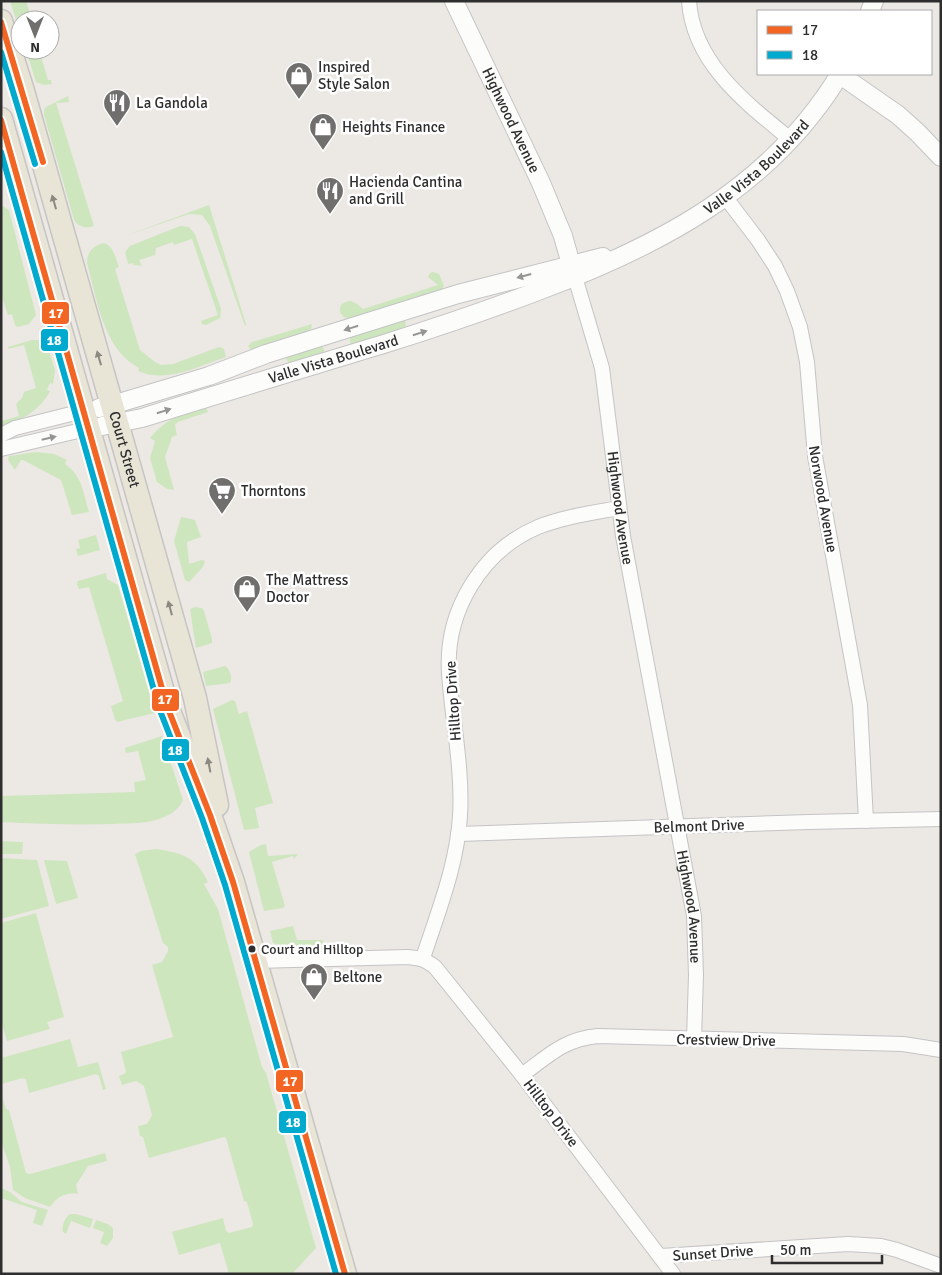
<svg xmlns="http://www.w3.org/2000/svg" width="942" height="1275" font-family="Signika,sans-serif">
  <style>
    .green { fill: #cee6be }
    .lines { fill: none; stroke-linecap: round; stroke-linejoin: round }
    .minor-casing { stroke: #c5c4c5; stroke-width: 16 }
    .tertiary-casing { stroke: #c5c4c5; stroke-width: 20 }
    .primary-casing { stroke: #c6c5c4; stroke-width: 25 }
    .minor { stroke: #fcfcfb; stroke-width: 14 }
    .tertiary { stroke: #fcfcfb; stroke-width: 18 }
    .primary { stroke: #e8e4d6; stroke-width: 22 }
    .bus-1-casing { stroke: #fff; stroke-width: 10 }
    .bus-2-casing { stroke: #fff; stroke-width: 10 }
    .bus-1 { stroke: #f26522; stroke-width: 6 }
    .bus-2 { stroke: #00a9ce; stroke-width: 6 }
    .oneway { fill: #8b8982 }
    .oneway2 { fill: #959594 }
    .bus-dot { fill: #2e2e2e; stroke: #fff; stroke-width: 2 }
    .labels { text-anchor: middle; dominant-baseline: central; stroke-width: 5; stroke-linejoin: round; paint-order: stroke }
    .bus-label { font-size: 14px; fill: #2e2e2e; stroke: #fff; text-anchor: start }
    .poi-label { font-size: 15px; fill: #2e2e2e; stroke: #fff; text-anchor: start }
    .street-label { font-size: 15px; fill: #2e2e2e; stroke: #fff }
    .line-badge { stroke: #fff; stroke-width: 2 }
    .badge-label { font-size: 14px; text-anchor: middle; font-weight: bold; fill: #fff }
  </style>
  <rect width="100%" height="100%" fill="#ece8e4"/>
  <path class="green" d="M10 1H26L32 20 42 17 44 20H20V32Z
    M26 50H39L48 80H51L52 84 44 85 36 82Z
    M68 96 69 102 56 103 94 226C87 229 78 227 74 220L44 115V110L46 107Z
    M1 205 9 210 36 315 29 324 18 327 15 325 12 314 8 315 1 294Z
    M209 205 246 324 245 326 210 226 202 215 189 214 125 236Z
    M180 226 189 227 195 234 221 309 220 318 206 325 202 324 201 321 218 315 192 239 174 245 173 242 156 248 155 255 139 260 142 266 134 265 133 263 128 264 125 252 130 246Z
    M103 243C114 245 115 258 119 267L115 269 140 350 155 362 161 365 173 364 219 347 224 349 226 357C199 366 166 384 138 371L139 368C103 349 97 299 87 263 87 252 93 246 103 243Z
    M433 272 439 274 444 286 440 292 352 320C344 318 337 314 341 305 350 297 355 302 363 309L438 285 428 277 430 273Z
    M402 319 405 321 406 325 405 329 353 345 350 343V336Z
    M312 324 311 329 305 333 254 349H250L248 346 252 342Z
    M32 340H38L47 345 55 370 53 384 50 383 47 390 50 391C40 411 21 420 1 427V421L19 416 16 404 22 398 24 392 36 388 24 345 8 349V347Z
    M320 344 324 349V353L320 356 290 364 286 359 287 355Z
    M206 407 208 412 178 422 175 425 177 435 172 437 165 457 174 490 167 489 157 482 150 458 155 441 150 438C168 417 180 415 206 407Z
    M36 452 54 454 67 460 65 464C83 477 83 492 89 512L72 515 61 480 23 460H21L15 470 8 460 9 456Z
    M181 517 195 520 201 537 187 542 189 564 202 560 205 561 203 567 189 582 185 580 174 541Z
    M96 535 100 550 78 556 76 549 80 548 78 540Z
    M106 573 107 579 118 585 155 713C143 716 131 718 118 722L115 720 111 706 123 701 89 587 79 589 77 584 78 581Z
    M195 607 202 608 204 611 212 639V643L196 648 190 609Z
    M225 666C230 669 233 678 230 683L206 686 203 672Z
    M232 700 235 701 239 714 247 711 273 803 255 808 259 828 244 830 213 709Z
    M162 736 183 800C178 812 164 818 152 821 140 824 126 823 113 824 76 825 39 824 1 822V796L135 792 134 782 146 780 138 751 126 753 125 748Z
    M1 841 23 842 22 854H1Z
    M266 844 268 856 298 854 294 859 293 856 272 862 285 906 283 908 264 911 249 852 261 845Z
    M156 849C183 853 196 857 208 882L204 884 218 909 262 1067 266 1073 316 1248 292 1274H229L220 1243 179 1255 172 1232 223 1218 226 1231 229 1233 252 1227 253 1224 247 1202 244 1201 226 1138 224 1137 149 1158 143 1137 140 1136 138 1126 147 1124 152 1115 144 1086 136 1081 122 1085 119 1076 124 1074 126 1072 121 1052 173 1037 152 965 162 962 168 951V947L163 943 135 854 141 851Z
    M1 858 37 860 49 906 1 919Z
    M44 860 67 861 78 898 56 904Z
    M36 913 64 1017 47 1022 50 1029 7 1041 1 1021V923Z
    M293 926 297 940H322L324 942V949L282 950 281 946 273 943 270 931Z
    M70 1039 78 1067 98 1062 106 1089 103 1090 99 1076 96 1074 29 1093 26 1080 23 1078 1 1084V1058Z
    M1 1092 6 1109 9 1110 26 1173 30 1174 105 1153 107 1161 88 1166 76 1185 78 1194C65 1192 57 1197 50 1207L25 1198 13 1190 10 1167 1 1141Z
    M1 1188 10 1192 22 1202 48 1210 42 1226 33 1223 37 1210 1 1198Z
    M70 1214H76L93 1219 90 1228 71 1221 66 1234 63 1232C61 1227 65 1217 70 1214Z
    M96 1220 108 1224 113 1228V1238L107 1246 100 1243 104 1232 93 1228Z"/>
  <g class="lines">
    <defs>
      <g id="minor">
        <path d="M689 1C693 63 746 103 790 139"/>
        <path d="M726 198 758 240 775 266 787 291 800 327 807 362 815 456 860 705 866 821"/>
        <path id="s1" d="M575 277 602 368 623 536 694 916 696 975 694 1039"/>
        <path d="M1 435 15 428 91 409"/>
        <path d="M1 449 95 427"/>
        <path d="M458 834 809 822 941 819"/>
        <path d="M423 958C438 912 457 865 460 816 463 769 452 719 449 673 445 612 481 551 538 527 563 517 592 513 619 508"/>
        <path d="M255 961 407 957C419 958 425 959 435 967L522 1075 673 1274"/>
        <path d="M522 1075C548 1056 564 1039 598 1036L903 1044 941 1050"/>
        <path d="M661 1256 848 1244 881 1246 897 1250 941 1266"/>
      </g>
      <g id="tertiary">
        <path id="s2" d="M454 1 541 183 563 236 574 275"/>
        <path d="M870 11 874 1"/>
        <path d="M839 74 898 115 917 132 941 157"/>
        <path d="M99 408 112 405 209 376 266 354 458 294 603 257"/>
        <path id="s3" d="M102 426 142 418C224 392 305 368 387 343 438 327 488 310 538 291 659 246 771 188 840 74"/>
      </g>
      <g id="primary">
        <path id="s4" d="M1 21 23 91 195 698 217 805"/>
        <path d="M1 119 167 706 210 815 233 882 345 1274"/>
      </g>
    </defs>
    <use href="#minor" class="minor-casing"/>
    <use href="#tertiary" class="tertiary-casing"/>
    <use href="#primary" class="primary-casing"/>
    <use href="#minor" class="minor"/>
    <use href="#tertiary" class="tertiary"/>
    <use href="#primary" class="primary"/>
    <defs>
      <path id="bus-1" d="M1 22 43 162
        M1 120 167 706 210 815 233 882 345 1274"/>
      <path id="bus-2" d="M1 52 35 164
        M1 152 159 708 202 818 225 885 336 1274"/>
    </defs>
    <use href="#bus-1" class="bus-1-casing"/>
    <use href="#bus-2" class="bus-2-casing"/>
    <use href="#bus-1" class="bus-1"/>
    <use href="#bus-2" class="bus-2"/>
  </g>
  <defs><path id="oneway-solid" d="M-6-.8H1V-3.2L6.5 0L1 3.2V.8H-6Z" transform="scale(1.25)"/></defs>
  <g class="oneway">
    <use href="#oneway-solid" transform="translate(54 202) rotate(-106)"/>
    <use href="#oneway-solid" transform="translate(99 358) rotate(-106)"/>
    <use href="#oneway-solid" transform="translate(170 608) rotate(-105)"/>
    <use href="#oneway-solid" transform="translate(209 765) rotate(-101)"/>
  </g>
  <g class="oneway2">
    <use href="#oneway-solid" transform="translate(524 276) rotate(165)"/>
    <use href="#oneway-solid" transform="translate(351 328) rotate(162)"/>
    <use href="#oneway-solid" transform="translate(420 333) rotate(-17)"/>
    <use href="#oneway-solid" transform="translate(164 411) rotate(-17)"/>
    <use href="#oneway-solid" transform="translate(49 438) rotate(-13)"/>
  </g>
  <defs>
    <symbol id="shop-pin" viewBox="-11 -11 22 30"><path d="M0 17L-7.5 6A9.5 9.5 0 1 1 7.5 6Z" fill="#706f6e" stroke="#fff"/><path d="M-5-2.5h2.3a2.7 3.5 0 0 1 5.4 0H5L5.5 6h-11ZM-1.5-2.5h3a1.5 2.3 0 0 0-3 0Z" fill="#fff"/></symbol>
    <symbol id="restaurant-pin" viewBox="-11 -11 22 30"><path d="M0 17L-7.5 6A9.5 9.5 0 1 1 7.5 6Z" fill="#706f6e" stroke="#fff"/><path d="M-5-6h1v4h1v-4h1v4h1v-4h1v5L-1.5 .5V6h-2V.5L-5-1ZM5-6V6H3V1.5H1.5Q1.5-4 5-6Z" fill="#fff"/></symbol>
    <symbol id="supermarket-pin" viewBox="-11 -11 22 30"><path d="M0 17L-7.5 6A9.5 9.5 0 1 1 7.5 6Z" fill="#706f6e" stroke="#fff"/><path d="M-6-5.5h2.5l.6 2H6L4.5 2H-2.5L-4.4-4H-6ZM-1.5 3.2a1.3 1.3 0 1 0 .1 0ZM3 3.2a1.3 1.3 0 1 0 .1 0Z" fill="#fff"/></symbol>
  </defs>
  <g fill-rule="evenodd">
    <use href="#shop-pin" x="283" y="60" width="32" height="43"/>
    <use href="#restaurant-pin" x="101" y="87" width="32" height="43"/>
    <use href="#shop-pin" x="307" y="111" width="32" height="43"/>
    <use href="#restaurant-pin" x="314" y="175" width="32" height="43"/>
    <use href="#supermarket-pin" x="206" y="475" width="32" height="43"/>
    <use href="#shop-pin" x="231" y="573" width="32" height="43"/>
    <use href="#shop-pin" x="298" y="961" width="32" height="43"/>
  </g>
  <circle class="bus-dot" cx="252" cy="949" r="4.5"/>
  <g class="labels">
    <g class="bus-label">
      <text x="261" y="949">Court and Hilltop</text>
    </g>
    <g class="poi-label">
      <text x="318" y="67">Inspired<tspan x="318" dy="17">Style Salon</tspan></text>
      <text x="136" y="103">La Gandola</text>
      <text x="342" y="127">Heights Finance</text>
      <text x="349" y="182">Hacienda Cantina<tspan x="349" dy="17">and Grill</tspan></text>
      <text x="241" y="491">Thorntons</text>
      <text x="266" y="580">The Mattress<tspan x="266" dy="17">Doctor</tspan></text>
      <text x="333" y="977">Beltone</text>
    </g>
    <g class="street-label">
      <text stroke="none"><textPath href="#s2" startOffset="132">Highwood Avenue</textPath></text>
      <text stroke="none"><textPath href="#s3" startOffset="710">Valle Vista Boulevard</textPath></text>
      <text stroke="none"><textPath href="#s3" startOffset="241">Valle Vista Boulevard</textPath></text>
      <text stroke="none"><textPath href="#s4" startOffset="446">Court Street</textPath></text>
      <text transform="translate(823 499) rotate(80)">Norwood Avenue</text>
      <text stroke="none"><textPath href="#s1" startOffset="236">Highwood Avenue</textPath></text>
      <text transform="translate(453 701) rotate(-94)">Hilltop Drive</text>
      <text transform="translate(699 826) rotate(-2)">Belmont Drive</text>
      <text stroke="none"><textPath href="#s1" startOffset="641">Highwood Avenue</textPath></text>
      <text transform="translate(726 1040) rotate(1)">Crestview Drive</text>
      <text transform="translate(551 1113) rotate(53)">Hilltop Drive</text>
      <text transform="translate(713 1253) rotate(-4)">Sunset Drive</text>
    </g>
  </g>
  <g class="line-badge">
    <rect x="41" y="301" width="29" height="24" rx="5" fill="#f26522"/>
    <rect x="40" y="328" width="29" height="24" rx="5" fill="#00a9ce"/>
    <rect x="151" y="688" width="29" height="24" rx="5" fill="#f26522"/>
    <rect x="161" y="738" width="29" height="24" rx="5" fill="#00a9ce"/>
    <rect x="275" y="1069" width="29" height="24" rx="5" fill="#f26522"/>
    <rect x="278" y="1110" width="29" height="24" rx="5" fill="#00a9ce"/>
  </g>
  <g class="badge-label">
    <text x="56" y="318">17</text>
    <text x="54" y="345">18</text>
    <text x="165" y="704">17</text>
    <text x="175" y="755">18</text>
    <text x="290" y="1086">17</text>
    <text x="293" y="1127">18</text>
  </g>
  <rect width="942" height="1275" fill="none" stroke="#2e2e2e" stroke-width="5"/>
  <rect x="757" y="10" width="175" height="65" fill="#ffffff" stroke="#ababab"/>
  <rect x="767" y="26" width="25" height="8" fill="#f26522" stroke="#ababab"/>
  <text x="802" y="35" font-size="15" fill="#2e2e2e">17</text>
  <rect x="767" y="51" width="25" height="8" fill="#00a9ce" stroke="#ababab"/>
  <text x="802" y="60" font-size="15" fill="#2e2e2e">18</text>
  <g transform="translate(35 35) rotate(180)"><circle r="24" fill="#ffffff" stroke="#ababab"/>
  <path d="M0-4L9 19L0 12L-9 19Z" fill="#706f6e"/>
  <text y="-8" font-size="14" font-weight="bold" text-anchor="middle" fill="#2e2e2e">N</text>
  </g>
  <path d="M772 1255v8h110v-8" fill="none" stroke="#2e2e2e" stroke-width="2.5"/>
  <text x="780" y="1255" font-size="15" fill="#2e2e2e" stroke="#ffffff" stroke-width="4" paint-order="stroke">50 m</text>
</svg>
